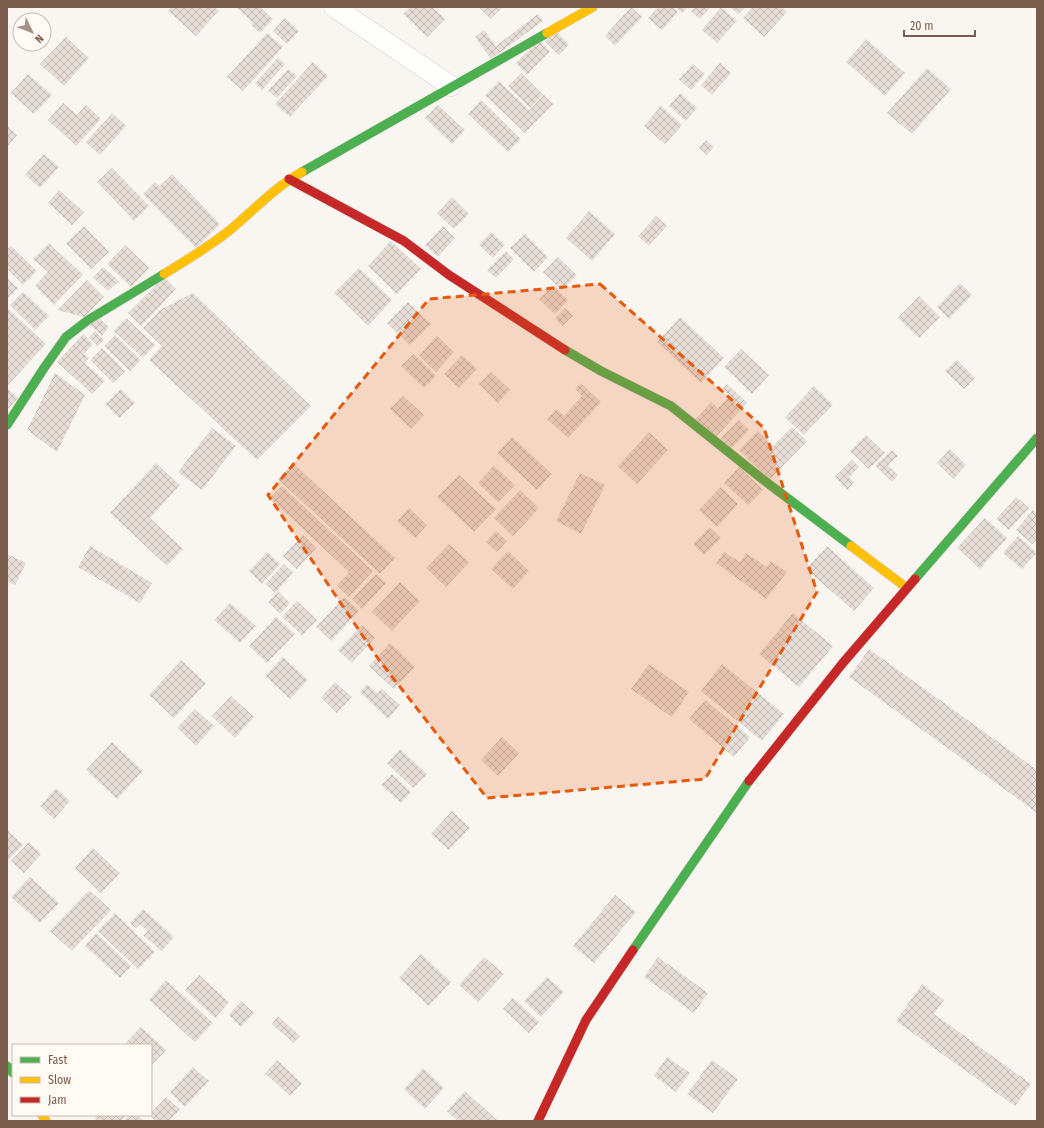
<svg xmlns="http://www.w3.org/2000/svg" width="1044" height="1128" font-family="'Fira Sans Condensed',sans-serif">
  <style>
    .building { fill: url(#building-cross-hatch) }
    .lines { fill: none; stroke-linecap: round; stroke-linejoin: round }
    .street-casing { stroke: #d7d1cb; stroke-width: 21 }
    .fast-casing { stroke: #d9d2cb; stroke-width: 10 }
    .slow-casing { stroke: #d9d2cb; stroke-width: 10 }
    .jam-casing { stroke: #d9d2cb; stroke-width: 10 }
    .street { stroke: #fefefd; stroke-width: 20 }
    .fast { stroke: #4caf50; stroke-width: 9 }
    .slow { stroke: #ffc107; stroke-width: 9 }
    .jam { stroke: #c62828; stroke-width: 9 }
    .marked { fill: #e8590c; fill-opacity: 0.2; stroke: #e8590c; stroke-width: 3; stroke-dasharray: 8 5; stroke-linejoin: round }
  </style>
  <defs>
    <pattern id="building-cross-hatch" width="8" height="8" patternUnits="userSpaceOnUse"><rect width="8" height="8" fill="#e6ded7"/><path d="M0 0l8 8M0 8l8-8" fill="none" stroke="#bfb7b1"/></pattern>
  </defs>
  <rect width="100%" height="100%" fill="#f9f5f0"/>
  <path class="building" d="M172 7H214L219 11 196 36 168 11Z
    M236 7H260L273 19 260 33 251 25 253 23Z
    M410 7H433L445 19 427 37 403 14Z
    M479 7H503L491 19Z
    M631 7 642 17 615 46 605 36Z
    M658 7H673L678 12 662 30 648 18Z
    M676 7H688L682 13Z
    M695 7H711L700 19 691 11Z
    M721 7 737 21 717 43 702 30Z
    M730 7H745L738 14Z
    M753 7H782L787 12 764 37 743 18Z
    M538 14 543 21 491 59 475 37 484 30 496 46Z
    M285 18 299 31 287 44 273 31Z
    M556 31 569 45 559 55 545 41Z
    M267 33 283 47 243 91 227 77Z
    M66 37 89 58 64 86 40 64Z
    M866 39 905 73 885 96 846 62Z
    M539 40 550 51 527 75 516 63Z
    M278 58 285 64 262 90 255 83Z
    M313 62 328 76 290 117 275 104Z
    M720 63 731 73 712 95 701 85Z
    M693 64 705 74 691 90 679 79Z
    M927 68 951 89 912 134 887 113Z
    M288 69 297 76 277 98 268 91Z
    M521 73 543 95 530 108 508 86Z
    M28 74 52 95 34 114 11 93Z
    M499 81 529 110 544 95 553 104 525 133 485 95Z
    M680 93 697 108 686 121 669 106Z
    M481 100 521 139 508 152 468 114Z
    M63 103 77 115 86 105 101 119 76 146 48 120Z
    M438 105 465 130 452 144 425 118Z
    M661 106 682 125 665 144 644 126Z
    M112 113 126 126 100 155 86 142Z
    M7 126 17 135 7 147Z
    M706 140 714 147 707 155 699 148Z
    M44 154 59 167 40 188 25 175Z
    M112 168 149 206 134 221 97 182Z
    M172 174 220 224 196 248 143 194 155 182 159 186Z
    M59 190 84 212 72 225 48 203Z
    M452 197 469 214 454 229 437 213Z
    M589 211 615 234 592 261 566 238Z
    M656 216 667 226 649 246 638 236Z
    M84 226 109 252 91 269 66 243Z
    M443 226 455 238 438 257 425 245Z
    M491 232 505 245 493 258 479 245Z
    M525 234 548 257 534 272 510 248Z
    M391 241 421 269 397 294 368 266Z
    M49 243 83 275 54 305 35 286 48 272 33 259Z
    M125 245 149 268 131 287 107 264Z
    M11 246 37 271 23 285 7 269V249Z
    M506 251 514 259 496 278 487 270Z
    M558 257 577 275 562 290 543 272Z
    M103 267 119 281 108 291 93 277Z
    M359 268 392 300 368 326 334 293Z
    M164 277 176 289 141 326 128 313Z
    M7 278 18 288 7 299Z
    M87 280 104 297 84 317 58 310Z
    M960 283 972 295 949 319 937 307Z
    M552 285 568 300 555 314 539 299Z
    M23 292 49 316 35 330 10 305Z
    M193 293 311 406 257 460 149 360 162 346 143 328 160 310Z
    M919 296 940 317 919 338 898 318Z
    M408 302 431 324 410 345 387 323Z
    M7 308 46 344 7 386Z
    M565 308 573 316 562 326 555 318Z
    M98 317 109 327 102 336 90 325Z
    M680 317 724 358 701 383 657 342Z
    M126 318 155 345 143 358 114 331Z
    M95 331 104 340 98 346 89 337Z
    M83 334 93 344 84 354 89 358 85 363 105 381 92 394 57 362Z
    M115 335 141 360 130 371 104 346Z
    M437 336 454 352 436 372 419 355Z
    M102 348 125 371 113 383 90 360Z
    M741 349 769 375 752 394 724 367Z
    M414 354 436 376 424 388 401 366Z
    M462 355 477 369 459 388 444 374Z
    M957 360 975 378 964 389 945 371Z
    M491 372 510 390 498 403 479 384Z
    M55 373 85 395 57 452 27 430Z
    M581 383 601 402 568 438 547 419 556 409 564 416 582 396 575 389Z
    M727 384 747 403 715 438 695 420 711 402 718 408 730 396 723 389Z
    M814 386 833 405 804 435 785 417Z
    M7 388 18 398 7 410Z
    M121 389 135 403 119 418 105 404Z
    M403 396 424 415 411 429 390 409Z
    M739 420 749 430 729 451 718 441Z
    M792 427 807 441 769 480 739 450 758 431 773 446Z
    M212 428 236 446 202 490 178 472Z
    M649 432 668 450 637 484 618 466Z
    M866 435 885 453 869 469 850 451Z
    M512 437 552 474 537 490 497 453Z
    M950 449 966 465 953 479 937 463Z
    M892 450 898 456 888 465 898 475 892 482 875 466Z
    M852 460 859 467 849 477 854 482 847 490 835 477Z
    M156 463 180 485 150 518 183 549 167 566 110 513Z
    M293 463 395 558 380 574 278 479Z
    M494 466 515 485 498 502 478 483Z
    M739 467 763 490 748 505 724 483Z
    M580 473 605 485 581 534 556 521Z
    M459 475 496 509 474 532 437 497Z
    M282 486 373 571 349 597 337 585 349 572 270 498Z
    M721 487 738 504 717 527 699 510Z
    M520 490 539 508 513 536 494 518Z
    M1016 497 1029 508 1009 530 996 519Z
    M409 508 427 525 415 538 397 521Z
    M1033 510 1037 513V539L1032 544 1016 530Z
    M985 518 1007 538 980 569 957 548Z
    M710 527 721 538 704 555 693 544Z
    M496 531 507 541 497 552 486 542Z
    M303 535 316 548 297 569 283 556Z
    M1018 536 1037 553 1022 569 1003 553Z
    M449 544 469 562 446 587 426 568Z
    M90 546 152 583 140 603 78 567Z
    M827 546 874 588 854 611 806 569Z
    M508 551 529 571 513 589 491 569Z
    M267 552 280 564 262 584 249 571Z
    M724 552 740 562 746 553 767 567 771 561 787 572 766 599 716 563Z
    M7 554 26 563 15 585 7 581Z
    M284 564 293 573 275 593 265 584Z
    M376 574 386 583 362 609 352 599Z
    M400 582 420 601 392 631 372 612Z
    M278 591 290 603 280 614 268 602Z
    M344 597 359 611 331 641 316 627Z
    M297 601 317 620 302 635 282 617Z
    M230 603 256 626 240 643 214 620Z
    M793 613 833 646 799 687 759 654Z
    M276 617 295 634 267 663 249 646Z
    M362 625 375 638 352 663 338 650Z
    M390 643 415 667 394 689 369 666Z
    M869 649 1037 770V811L1036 812 849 677Z
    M283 657 308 680 290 699 265 676Z
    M181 660 206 683 174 718 149 695Z
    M649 664 689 692 672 717 631 689Z
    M722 664 784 714 762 741 701 691Z
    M335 682 352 697 337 713 321 697Z
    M367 684 377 693 382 689 400 705 388 719 360 692Z
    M231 696 254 717 235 738 212 716Z
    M705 700 750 737 734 757 689 719Z
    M195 709 214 726 196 746 177 728Z
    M502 737 519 753 498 776 481 760Z
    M112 742 143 771 117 799 86 770Z
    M400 749 427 774 413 788 387 763Z
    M392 774 411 792 401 803 381 785Z
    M56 788 70 801 54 819 40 806Z
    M452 811 470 828 449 850 431 834Z
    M8 831 23 845 7 861V832Z
    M29 842 41 854 24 873 11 861Z
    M93 848 120 873 101 893 75 868Z
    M30 877 59 903 40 923 11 897Z
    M89 890 111 910 72 951 50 931Z
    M615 895 636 912 594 963 573 946Z
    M143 909 174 937 161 951 143 935 148 931 140 924 136 928 130 923Z
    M115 913 155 952 138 969 98 931Z
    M96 933 131 966 120 978 85 946Z
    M421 954 451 982 429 1006 399 978Z
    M484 957 504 974 478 1002 459 985Z
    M658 957 708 993 694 1013 644 977Z
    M199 975 229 1002 215 1018 185 990Z
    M547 977 564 992 541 1017 524 1001Z
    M166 980 213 1023 195 1042 149 1000Z
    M922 984 944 1000 934 1014 1031 1084 1015 1106 896 1021Z
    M513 998 539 1022 529 1033 503 1009Z
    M241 1001 254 1013 241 1027 229 1015Z
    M278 1016 300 1036 293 1043 272 1024Z
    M141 1027 166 1050 151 1066V1045H124Z
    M667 1057 690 1073 676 1092 654 1076Z
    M277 1060 302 1083 290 1096 265 1073Z
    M712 1060 738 1079 713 1113 687 1094Z
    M193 1067 209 1081 185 1107 170 1092Z
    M423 1068 444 1088 425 1109 404 1089Z
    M465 1091 498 1121H458L447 1111Z
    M166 1097 180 1109 169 1121H155L149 1115H151V1113Z
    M97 1115H126L121 1121H98L95 1118Z
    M130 1115H137L144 1121H124Z"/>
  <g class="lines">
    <defs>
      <path id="street" d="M334 7 451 86"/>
      <path id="fast" d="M302 172 547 33
        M565 350 601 371 671 406 761 478 851 546
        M7 425 44 368 66 337 88 320 164 274
        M915 579 1037 438
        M633 950 749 781
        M7 1066 13 1073"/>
      <path id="slow" d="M547 33 593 7
        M164 274C187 260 210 246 230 230 254 210 275 187 302 172
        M851 546 907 588
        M42 1115 46 1121"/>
      <path id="jam" d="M289 179 404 241 449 275 565 350
        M749 781 842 664 915 579
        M538 1121 586 1020 633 950"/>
    </defs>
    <use href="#street" class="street-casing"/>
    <use href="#fast" class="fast-casing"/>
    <use href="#slow" class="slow-casing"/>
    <use href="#jam" class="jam-casing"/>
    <use href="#street" class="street"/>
    <use href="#fast" class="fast"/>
    <use href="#slow" class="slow"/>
    <use href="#jam" class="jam"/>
  </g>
  <path class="marked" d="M600 284 764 428 817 592 705 779 487 798 379 660 268 495 429 299Z"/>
  <rect width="1044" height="1128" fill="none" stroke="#7a5c4d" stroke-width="16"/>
  <rect x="12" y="1044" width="140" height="72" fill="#fffaf3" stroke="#cabbb1"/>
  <rect x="20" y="1057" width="20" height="6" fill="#4caf50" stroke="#cabbb1"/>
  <text x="48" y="1064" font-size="12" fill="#7a5c4d">Fast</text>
  <rect x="20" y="1077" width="20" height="6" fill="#ffc107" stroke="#cabbb1"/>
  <text x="48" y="1084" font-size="12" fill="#7a5c4d">Slow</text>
  <rect x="20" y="1097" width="20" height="6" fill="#c62828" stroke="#cabbb1"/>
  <text x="48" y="1104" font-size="12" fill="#7a5c4d">Jam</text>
  <g transform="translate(32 32) rotate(133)"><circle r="19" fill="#fffaf3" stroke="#cabbb1"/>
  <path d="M0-3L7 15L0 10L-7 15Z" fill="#a69286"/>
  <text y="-6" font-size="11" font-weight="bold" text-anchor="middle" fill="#7a5c4d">N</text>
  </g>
  <path d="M904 30v6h71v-6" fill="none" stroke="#7a5c4d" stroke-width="2"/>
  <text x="910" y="30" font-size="12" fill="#7a5c4d" stroke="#fffaf3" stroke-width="3" paint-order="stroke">20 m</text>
</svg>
